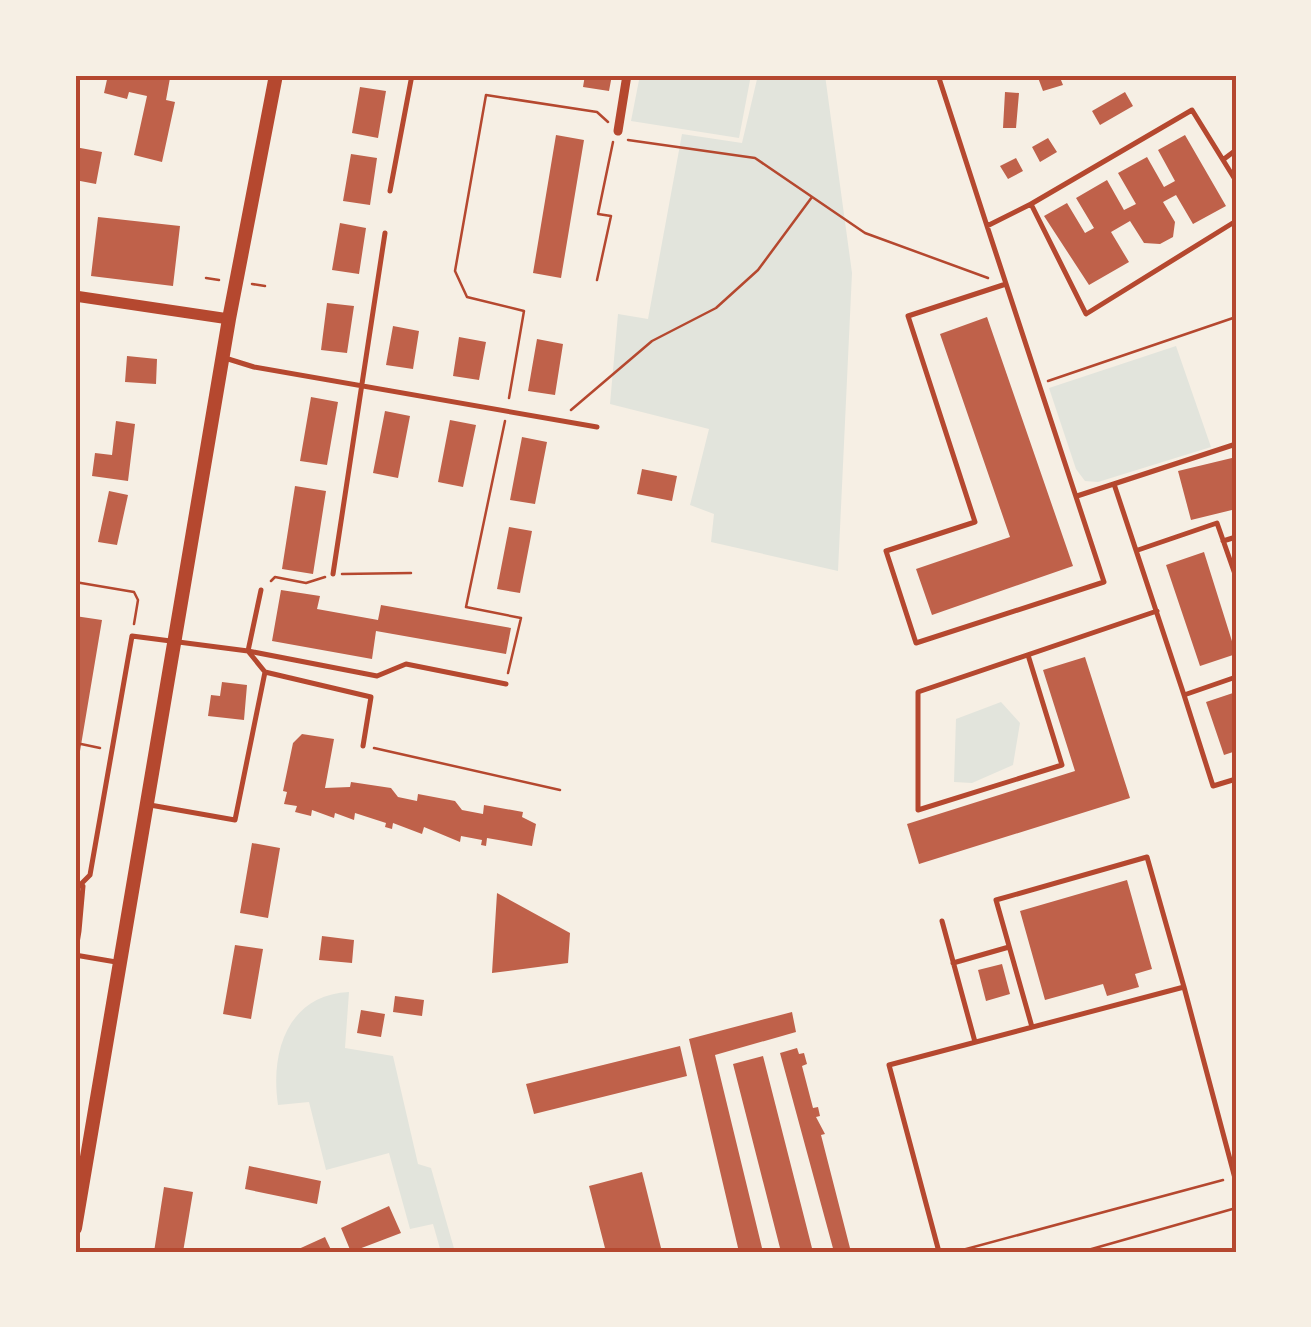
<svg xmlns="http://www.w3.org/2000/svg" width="1311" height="1327" font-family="Raleway,sans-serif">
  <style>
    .green { fill: #e2e4dc }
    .building { fill: #bf614a }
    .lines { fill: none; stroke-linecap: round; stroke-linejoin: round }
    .path { stroke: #b5482f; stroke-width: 2.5 }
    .service { stroke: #b5482f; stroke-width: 5 }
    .minor { stroke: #b5482f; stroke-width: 9 }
    .tertiary { stroke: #b5482f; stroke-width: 11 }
    .primary { stroke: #b5482f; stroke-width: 14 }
    .neatline { fill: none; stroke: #b5482f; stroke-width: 4 }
  </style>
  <rect width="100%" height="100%" fill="#f6efe4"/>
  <path class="green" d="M640 75H751L739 138 631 121Z
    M758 75H825L852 273 838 571 711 542 714 514 690 505 709 429 610 404 618 314 648 319 682 134 742 143Z
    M1176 346 1211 447 1098 482 1085 481 1076 469 1049 388Z
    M1001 702 1020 723 1013 765 972 783 954 782 956 719Z
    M349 992 345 1048 393 1056 418 1164 431 1168 455 1252H441L433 1224 410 1229 389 1153 326 1170 309 1102 278 1105C270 1051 288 995 349 992Z"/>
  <path class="building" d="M108 75 170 78 166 100 175 102 162 162 134 155 147 96 129 92 127 99 104 93Z
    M585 75H612L609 91 583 87Z
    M1037 75H1059L1063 85 1043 91Z
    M360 87 386 91 378 138 352 133Z
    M1005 92 1019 93 1016 128H1003Z
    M1125 92 1133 106 1100 125 1092 111Z
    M556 135 584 140 561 278 533 273Z
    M1185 135 1226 206 1193 224 1176 195 1163 202 1175 222 1173 237 1160 244 1144 243 1130 221 1111 232 1129 262 1089 285 1044 216 1067 203 1085 233 1094 228 1076 198 1107 180 1124 210 1136 204 1118 173 1147 157 1164 187 1175 181 1158 150Z
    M1048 138 1057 152 1040 162 1032 147Z
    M75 147 102 152 96 184 75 180Z
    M351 154 377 158 370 205 343 201Z
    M1016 158 1023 171 1008 179 1000 166Z
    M98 217 180 226 173 286 91 276Z
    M340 223 366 228 359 274 332 270Z
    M327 303 354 306 347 353 321 350Z
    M987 317 1073 566 932 615 916 569 1010 537 940 334Z
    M393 326 419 331 413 369 386 365Z
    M459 337 486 342 479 380 453 376Z
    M537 339 563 344 555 395 528 391Z
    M127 356 157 359 156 384 125 382Z
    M311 397 338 402 327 465 300 461Z
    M385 411 410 416 398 478 373 473Z
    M450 420 476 425 463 487 438 482Z
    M116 421 135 424 128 481 92 476 95 453 112 455Z
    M522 437 547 442 535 504 510 500Z
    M1236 457V509L1191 520 1178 471Z
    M642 469 677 476 672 501 637 494Z
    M295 486 326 491 313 574 282 569Z
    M109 491 128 495 117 545 98 542Z
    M509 527 532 531 520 593 497 589Z
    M1204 552 1236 654 1200 666 1166 565Z
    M281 590 320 596 317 609 378 620 381 605 511 628 506 654 376 631 372 659 272 641Z
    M75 616 102 620 77 769H75Z
    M1085 657 1130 798 919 864 907 824 1075 771 1043 670Z
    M222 682 247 685 244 720 208 716 211 695 220 696Z
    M1236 692V751L1224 755 1206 702Z
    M302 734 334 739 325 788 350 787 351 782 391 788 398 797 417 801 418 794 455 801 462 810 483 814 484 805 523 812 522 817 536 824 532 846 487 838 486 846 481 845 482 840 461 836 460 842 424 827 422 834 393 823 392 829 385 827 386 823 355 813 354 820 335 813 334 818 312 810 311 816 295 812 297 806 284 804 287 792 283 791 293 743Z
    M252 843 280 848 268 918 240 913Z
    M1127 880 1152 969 1135 974 1139 987 1107 996 1103 984 1045 1000 1020 911Z
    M497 893 570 933 568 963 492 973Z
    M322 936 354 940 352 963 319 960Z
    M235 945 263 949 251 1019 223 1014Z
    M1002 964 1010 994 986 1001 978 970Z
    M395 996 424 1000 422 1016 393 1012Z
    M361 1010 385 1014 381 1037 357 1033Z
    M792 1012 796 1032 715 1055 763 1252H739L689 1039Z
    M680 1046 687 1076 534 1114 526 1084Z
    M797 1048 799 1054 804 1053 807 1064 802 1066 813 1108 818 1107 820 1116 816 1117 825 1134 821 1135 851 1252H834L780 1053Z
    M763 1056 813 1252H781L733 1064Z
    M249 1166 321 1181 317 1204 245 1189Z
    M642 1172 662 1252H606L589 1186Z
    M164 1187 193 1192 183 1252H154Z
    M389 1206 401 1233 351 1252 341 1228Z
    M325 1237 332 1252H292Z"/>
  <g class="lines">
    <path class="path" d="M628 140 755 158 865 233 988 278
      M206 278 219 280
      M597 280 611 216 598 214 613 142
      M252 284 265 286
      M1048 381 1236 317
      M509 398 524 311 467 297 455 271 486 95 597 112 608 122
      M571 410 652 341 716 308 758 270 812 197
      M505 421 466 607 521 618 508 673
      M342 574 411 573
      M271 581 275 577 306 583 325 577
      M75 582 134 592 138 600 134 624
      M81 744 100 748
      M374 748 560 790
      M955 1252 1223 1180
      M1081 1252 1236 1208"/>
    <path class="service" d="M938 75 987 226 1031 204
      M1224 159 1236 150
      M1236 181 1192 110 1031 204 1086 314 1236 221
      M390 191 412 75
      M987 226 1104 582 916 643 886 551 975 522 908 316 1006 284
      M225 358 254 367 597 427
      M1114 484 1184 695 1236 677
      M1077 496 1236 444
      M1223 541 1236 537
      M1138 550 1217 523 1236 577
      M333 574 385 233
      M261 590 248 651 265 672 371 697 363 746
      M1028 655 1062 765 918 810V692L1157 611
      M1184 695 1213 786 1236 779
      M150 805 235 820 265 672
      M75 890 90 875 132 636 248 651 377 676 406 664 506 684
      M942 921 975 1042
      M75 930 79 931 75 955
      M79 931 83 886
      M75 955 116 962
      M953 963 1009 947
      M1032 1027 996 900 1147 857 1184 987
      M939 1252 889 1065 1184 987 1236 1182"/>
    <path class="minor" d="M618 131 627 75"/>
    <path class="tertiary" d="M75 296 229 319"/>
    <path class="primary" d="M75 1228 229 319 276 75"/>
  </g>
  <rect width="1311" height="1327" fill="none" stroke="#f6efe4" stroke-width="155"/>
  <rect x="78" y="78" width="1156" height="1172" class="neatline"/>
</svg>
